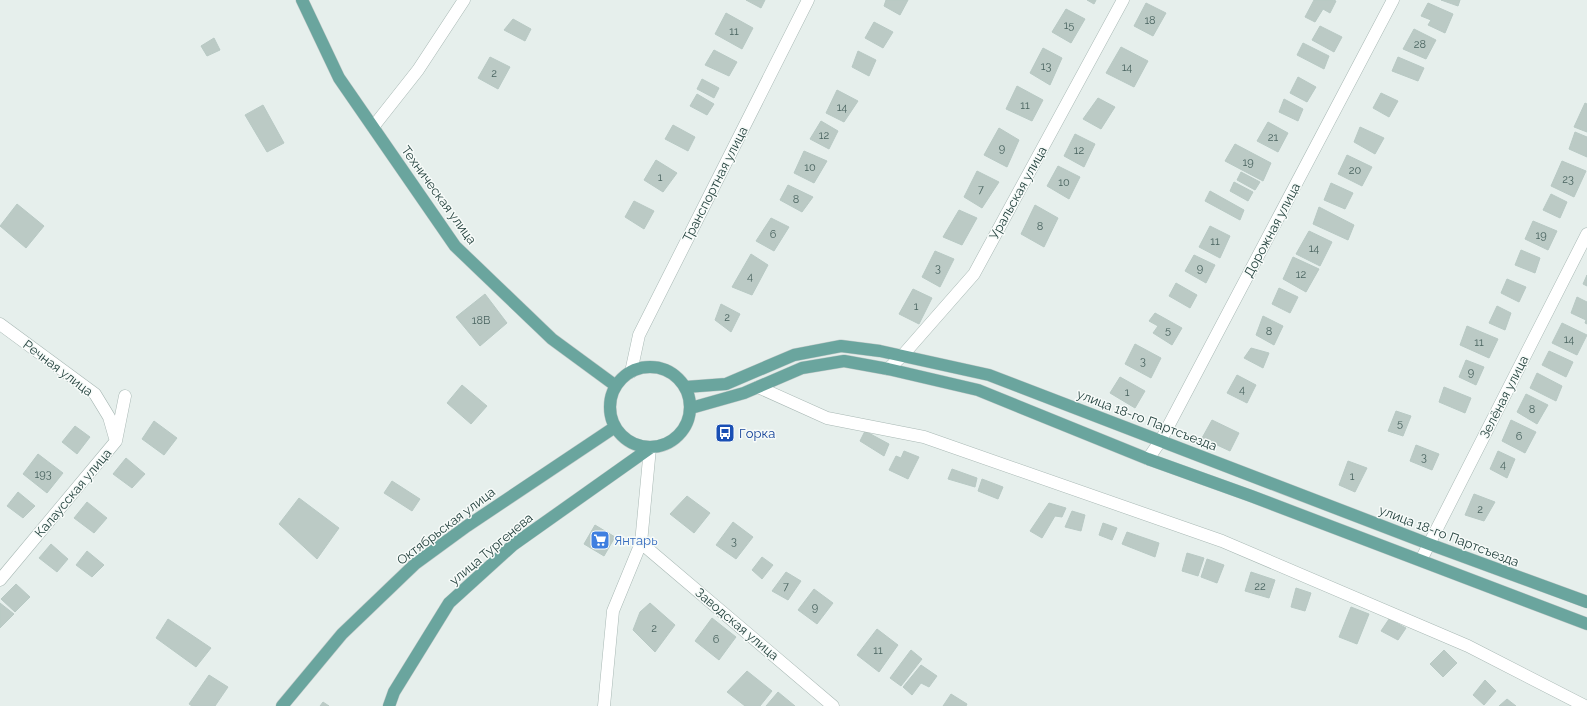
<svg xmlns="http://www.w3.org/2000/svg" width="1587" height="706" font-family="Raleway,sans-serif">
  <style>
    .building { fill: #bbcac5; stroke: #b8c9c4 }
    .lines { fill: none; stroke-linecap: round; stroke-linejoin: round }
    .minor-casing { stroke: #a8b8b4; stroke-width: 13 }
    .major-casing { stroke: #c2cac9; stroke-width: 13 }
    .minor { stroke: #fff; stroke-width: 12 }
    .major { stroke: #6aa59e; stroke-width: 12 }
    .labels { text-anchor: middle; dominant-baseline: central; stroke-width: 3; stroke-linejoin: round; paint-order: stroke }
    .number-label { font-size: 11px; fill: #4a6460 }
    .street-label { font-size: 13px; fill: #24423e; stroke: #f7fbf9 }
    .transit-label { font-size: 13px; fill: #164399; stroke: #f7fbf9; text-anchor: start }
    .shop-label { font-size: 13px; fill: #366cbe; stroke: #f7fbf9; text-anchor: start }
  </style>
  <rect width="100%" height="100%" fill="#e6efec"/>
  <path class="building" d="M746 0H765L761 8Z
    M886 0H908L900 15 884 6Z
    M1087 0H1096L1094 4Z
    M1314 0H1333L1336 1 1330 13 1323 9 1315 22 1305 17Z
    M1441 0H1460L1458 6Z
    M1146 3 1166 13 1153 36 1134 26Z
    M1428 3 1453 14 1445 33 1428 25 1431 20 1421 16Z
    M1066 9 1085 19 1071 43 1052 32Z
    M726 13 753 28 742 49 715 34Z
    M513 19 531 29 525 41 504 30Z
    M874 22 893 32 883 48 865 38Z
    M1320 26 1342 37 1334 52 1312 40Z
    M1414 29 1436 40 1426 59 1403 49Z
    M214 38 220 50 207 56 201 46Z
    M1303 43 1329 56 1324 69 1297 55Z
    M1121 47 1148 61 1134 87 1106 73Z
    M1043 48 1062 58 1050 85 1030 73Z
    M714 50 737 62 729 76 705 65Z
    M858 51 876 60 869 76 852 67Z
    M490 57 510 67 498 89 478 78Z
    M1398 57 1424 68 1418 81 1392 71Z
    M1298 77 1316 87 1307 102 1290 93Z
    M702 79 719 88 714 98 697 89Z
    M1017 86 1043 100 1032 121 1006 109Z
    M837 90 858 101 844 122 826 113Z
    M1381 93 1398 101 1389 117 1373 108Z
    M697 94 714 104 707 115 690 106Z
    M1098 98 1115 107 1101 129 1083 119Z
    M1284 99 1303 109 1298 121 1279 112Z
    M1585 103 1587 104V132L1574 127Z
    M263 105 284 143 267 152 245 115Z
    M821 121 838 131 829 149 810 139Z
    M1268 122 1288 133 1278 152 1257 141Z
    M673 125 695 137 688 151 665 139Z
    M1360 127 1384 138 1375 154 1354 142Z
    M999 128 1019 140 1007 167 984 155Z
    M1575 132 1587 137V157L1569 149Z
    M1075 134 1095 144 1084 167 1064 156Z
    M1235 144 1271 163 1263 181 1225 161Z
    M804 151 827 161 814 183 794 173Z
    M1347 155 1372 167 1362 186 1338 174Z
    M656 160 677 173 663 192 644 180Z
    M1562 161 1586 171 1574 197 1551 186Z
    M1058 166 1080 177 1069 199 1047 186Z
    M977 171 999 182 982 208 964 197Z
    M1241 172 1260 182 1255 190 1237 180Z
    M1234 182 1253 192 1248 201 1230 191Z
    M1331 183 1353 193 1345 209 1324 200Z
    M788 185 813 197 802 212 780 200Z
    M1210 191 1244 210 1240 220 1205 201Z
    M1551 194 1567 202 1560 218 1543 210Z
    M634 201 654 211 644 229 625 217Z
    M17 204 44 226 26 248 0 226Z
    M1035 205 1058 218 1044 247 1021 234Z
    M1319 207 1354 225 1348 240 1313 224Z
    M959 210 977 218 962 245 943 237Z
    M771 218 789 227 774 251 756 241Z
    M1533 221 1557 231 1548 250 1525 239Z
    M1210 226 1230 236 1220 258 1199 247Z
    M1309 231 1332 242 1320 266 1296 254Z
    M1521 250 1540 258 1535 273 1515 265Z
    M935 251 954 259 940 287 922 277Z
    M751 254 768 265 752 295 732 287Z
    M1194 255 1215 265 1206 283 1185 271Z
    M1293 257 1319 269 1306 292 1283 279Z
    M1587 275V286L1583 284Z
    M1507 279 1526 287 1519 302 1501 293Z
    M1176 283 1197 295 1190 308 1169 296Z
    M1279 288 1298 297 1290 313 1272 304Z
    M913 289 932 298 919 324 899 314Z
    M485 294 507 323 480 346 456 317Z
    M1577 297 1587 302V324L1585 323 1586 320 1571 313Z
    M721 304 740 314 731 332 715 320Z
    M1497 306 1511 313 1505 330 1489 323Z
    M1155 313 1182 328 1172 345 1153 333 1158 326 1149 321Z
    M1263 316 1283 326 1274 345 1256 335Z
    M1562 323 1587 335 1577 355 1552 343Z
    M1467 326 1498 339 1489 358 1460 345Z
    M1135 344 1161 358 1151 378 1125 364Z
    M1251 348 1269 353 1263 368 1244 358Z
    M1549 351 1573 362 1566 377 1542 365Z
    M1466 360 1484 367 1476 385 1459 377Z
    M1537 373 1562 386 1556 401 1530 388Z
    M1237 375 1256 385 1247 403 1227 393Z
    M1120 377 1145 391 1135 408 1110 393Z
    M462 385 487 406 471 424 447 403Z
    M1444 387 1471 398 1465 413 1439 402Z
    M1526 394 1548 405 1537 424 1517 412Z
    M1396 411 1411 416 1403 436 1388 431Z
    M1212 420 1239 433 1230 451 1202 438Z
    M1511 420 1536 432 1525 453 1502 441Z
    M154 421 177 438 164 455 142 439Z
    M75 426 90 437 77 454 62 442Z
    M865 431 889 444 884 456 860 441Z
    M1416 445 1439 454 1432 470 1410 461Z
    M904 451 919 457 908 479 889 470 896 456 901 458Z
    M1498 451 1515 459 1507 478 1490 469Z
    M38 454 63 473 47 493 23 474Z
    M126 458 145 474 132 488 113 474Z
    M1348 461 1367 468 1355 492 1339 485Z
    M952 469 977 478 975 487 948 479Z
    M982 479 1003 487 998 499 978 491Z
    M392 481 420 499 412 511 384 493Z
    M18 492 35 506 23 518 7 506Z
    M1474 494 1495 502 1484 521 1465 515Z
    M687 496 710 513 694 533 670 514Z
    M299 498 339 528 317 559 279 524Z
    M87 502 107 518 94 533 74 518Z
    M1049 503 1066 508 1062 517 1055 516 1042 538 1030 531Z
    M1072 511 1085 515 1081 531 1065 527Z
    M733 522 753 537 736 559 716 545Z
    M1103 523 1117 528 1112 540 1099 535Z
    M595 525 615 537 604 556 584 544Z
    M1127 532 1159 543 1155 557 1122 544Z
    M51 544 68 559 57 572 39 558Z
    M87 551 104 565 92 577 76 565Z
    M1187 553 1204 558 1198 576 1182 571Z
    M762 557 773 565 762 579 752 570Z
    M1207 559 1224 565 1217 583 1201 577Z
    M786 572 801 581 788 600 772 591Z
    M1251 572 1275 580 1269 598 1245 591Z
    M16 584 30 597 15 612 1 599Z
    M1296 588 1311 593 1305 611 1291 607Z
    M814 589 833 603 817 624 798 610Z
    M0 603 14 614 0 628Z
    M650 603 675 625 655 652 633 630 640 612Z
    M1351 607 1369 614 1357 644 1339 637Z
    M712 618 736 637 719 660 695 641Z
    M168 619 211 648 196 667 156 638Z
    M1389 619 1406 628 1398 640 1381 631Z
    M877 629 898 645 879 672 857 655Z
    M911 650 922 659 901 686 890 678Z
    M1444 650 1457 663 1443 677 1430 664Z
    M921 665 937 676 929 687 921 683 912 695 903 687Z
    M747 671 772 691 760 706H745L727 692Z
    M209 675 228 687 215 706H192L189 704Z
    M1485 680 1496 691 1484 705 1473 695Z
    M778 692 795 706H766Z
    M951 694 967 704 966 706H943Z
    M1507 699 1516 706H1499Z
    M323 702 329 706H320Z"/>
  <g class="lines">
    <defs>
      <path id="minor" d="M373 127 418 70 464 0
        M0 324 95 394 109 417 115 438
        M888 369 902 356 974 274 1123 0
        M631 372 639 335 808 0
        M758 387 827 418 924 437 1222 541 1468 646 1585 706
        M1148 459 1161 440 1393 0
        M641 543 833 706
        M1421 560 1587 234
        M0 580 116 441 125 396
        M604 706 613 611 641 543 650 448"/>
      <path id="major" d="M302 0 339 78 455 246 552 339 616 386
        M610 407a40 40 0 1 1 80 0a40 40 0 1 1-80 0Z
        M686 387 726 384 794 355 841 346 880 351 989 375 1429 544 1587 602
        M691 408 744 393 802 368 844 361 888 369 978 390 1148 459 1251 496 1587 624
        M282 706 342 634 415 564 467 526 615 427
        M389 706 394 692 449 603 513 545 650 448"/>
    </defs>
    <use href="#minor" class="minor-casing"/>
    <use href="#major" class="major-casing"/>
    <use href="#minor" class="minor"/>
    <use href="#major" class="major"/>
  </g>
  <defs>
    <symbol id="bus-square" viewBox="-11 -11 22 22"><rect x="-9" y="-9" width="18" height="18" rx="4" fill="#1a4fb4" stroke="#f7fbf9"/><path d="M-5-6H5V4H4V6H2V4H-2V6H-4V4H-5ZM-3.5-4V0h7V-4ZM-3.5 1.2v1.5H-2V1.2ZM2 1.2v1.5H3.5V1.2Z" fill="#fff"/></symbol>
    <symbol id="supermarket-square" viewBox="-11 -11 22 22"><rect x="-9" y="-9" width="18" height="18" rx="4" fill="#3f7fe0" stroke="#f7fbf9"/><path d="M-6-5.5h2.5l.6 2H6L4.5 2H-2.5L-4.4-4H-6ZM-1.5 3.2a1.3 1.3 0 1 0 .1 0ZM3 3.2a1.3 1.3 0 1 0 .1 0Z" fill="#fff"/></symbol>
  </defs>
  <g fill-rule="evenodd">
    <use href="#bus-square" x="714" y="422" width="22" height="22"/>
    <use href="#supermarket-square" x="589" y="529" width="22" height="22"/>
  </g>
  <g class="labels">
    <g class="number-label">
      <text x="1150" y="20">18</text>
      <text x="1069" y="25">15</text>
      <text x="734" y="31">11</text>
      <text x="1420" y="44">28</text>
      <text x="1046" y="66">13</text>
      <text x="1127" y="67">14</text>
      <text x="494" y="73">2</text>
      <text x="1025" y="105">11</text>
      <text x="842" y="107">14</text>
      <text x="824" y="135">12</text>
      <text x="1273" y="137">21</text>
      <text x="1002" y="148">9</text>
      <text x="1079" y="150">12</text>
      <text x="1248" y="162">19</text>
      <text x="810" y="167">10</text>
      <text x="1355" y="170">20</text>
      <text x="660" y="177">1</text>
      <text x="1568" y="179">23</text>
      <text x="1064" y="182">10</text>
      <text x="981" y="189">7</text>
      <text x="796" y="199">8</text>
      <text x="1040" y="226">8</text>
      <text x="773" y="234">6</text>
      <text x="1541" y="235">19</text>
      <text x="1215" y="241">11</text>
      <text x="1314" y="248">14</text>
      <text x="938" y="268">3</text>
      <text x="1200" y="268">9</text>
      <text x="1301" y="274">12</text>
      <text x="750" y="276">4</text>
      <text x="916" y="306">1</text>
      <text x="727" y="317">2</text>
      <text x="481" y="320">18В</text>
      <text x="1168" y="330">5</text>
      <text x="1269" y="331">8</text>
      <text x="1569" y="339">14</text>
      <text x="1479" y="342">11</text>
      <text x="1143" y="361">3</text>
      <text x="1471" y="372">9</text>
      <text x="1242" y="389">4</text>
      <text x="1127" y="392">1</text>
      <text x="1532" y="409">8</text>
      <text x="1400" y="423">5</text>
      <text x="1519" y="436">6</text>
      <text x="1424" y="457">3</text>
      <text x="1503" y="464">4</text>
      <text x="43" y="474">193</text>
      <text x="1352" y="476">1</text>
      <text x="1480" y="509">2</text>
      <text x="734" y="541">3</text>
      <text x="786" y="586">7</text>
      <text x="1260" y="586">22</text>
      <text x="815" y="607">9</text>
      <text x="654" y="628">2</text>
      <text x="716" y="639">6</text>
      <text x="878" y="650">11</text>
    </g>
    <g class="street-label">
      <text transform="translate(715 184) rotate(-63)">Транспортная улица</text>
      <text transform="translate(1018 193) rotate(-61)">Уральская улица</text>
      <text transform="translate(439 195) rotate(54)">Техническая улица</text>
      <text transform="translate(1272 230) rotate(-62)">Дорожная улица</text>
      <text transform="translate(58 368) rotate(37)">Речная улица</text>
      <text transform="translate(1504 397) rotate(-63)">Зелёная улица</text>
      <text transform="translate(1147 420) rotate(21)">улица 18-го Партсъезда</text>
      <text transform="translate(73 493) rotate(-50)">Калаусская улица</text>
      <text transform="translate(446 526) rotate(-37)">Октябрьская улица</text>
      <text transform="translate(1449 536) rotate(21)">улица 18-го Партсъезда</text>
      <text transform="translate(491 549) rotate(-40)">улица Тургенева</text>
      <text transform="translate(737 624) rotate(40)">Заводская улица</text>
    </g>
    <g class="transit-label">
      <text x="739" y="433">Горка</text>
    </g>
    <g class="shop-label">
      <text x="614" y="540">Янтарь</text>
    </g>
  </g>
</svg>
